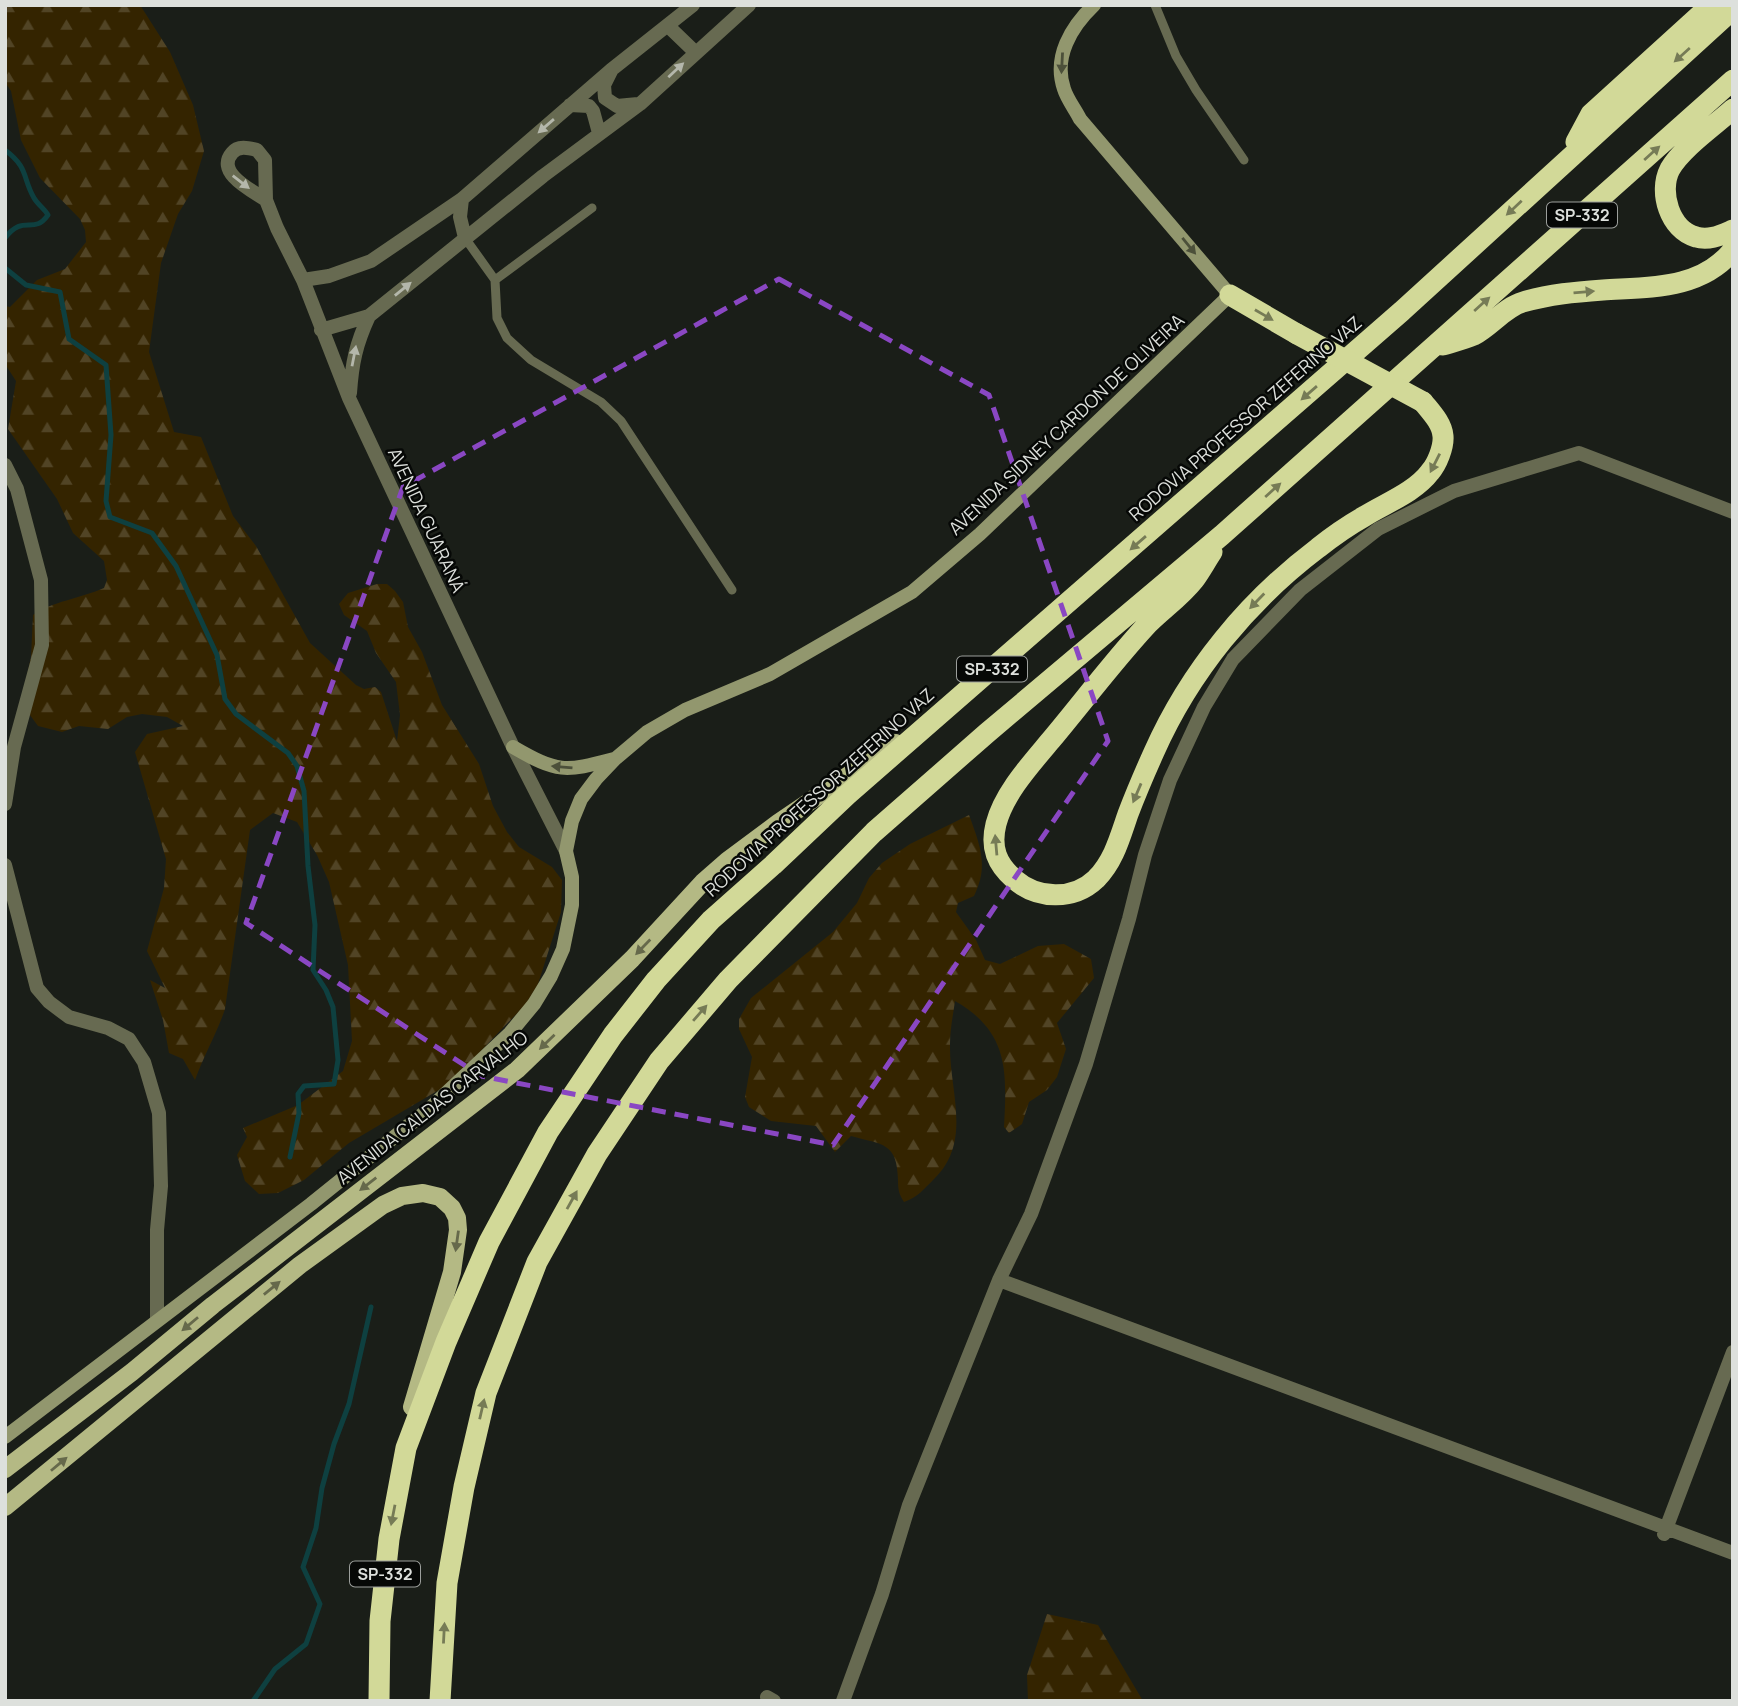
<svg xmlns="http://www.w3.org/2000/svg" width="1738" height="1706" font-family="Manrope,sans-serif">
  <style>
    .forest { fill: url(#forest-firs) }
    .lines { fill: none; stroke-linecap: round; stroke-linejoin: round }
    .stream { stroke: #0e4040; stroke-width: 5 }
    .lane { stroke: #676a51; stroke-width: 9 }
    .street { stroke: #676a51; stroke-width: 14 }
    .secondary { stroke: #92976e; stroke-width: 14 }
    .primary { stroke: #b4b984; stroke-width: 18 }
    .highway { stroke: #d2d998; stroke-width: 21 }
    .highway-bridge { stroke: #d2d998; stroke-width: 21 }
    .oneway { fill: #767b56 }
    .oneway2 { fill: #4c503a }
    .oneway3 { fill: #b4b7ab }
    .oneway4 { fill: #66694b }
    .marked { fill: none; stroke: #8a47c3; stroke-width: 5; stroke-dasharray: 14 9; stroke-linejoin: round }
    .labels { text-anchor: middle; dominant-baseline: central; stroke-width: 5; stroke-linejoin: round; paint-order: stroke }
    .shield { fill: #060806; stroke: #9c9f9c; stroke-width: 2 }
    .shield-label { font-size: 16px; font-weight: bold; fill: #dde0dc }
    .street-label { font-size: 18px; fill: #dde0dc; stroke: #060806 }
  </style>
  <defs>
    <pattern id="forest-firs" width="22" height="20" patternUnits="userSpaceOnUse" patternTransform="scale(1.75)"><rect width="22" height="20" fill="#342400"/><path d="M5 1l3.5 6h-7zM16 11l3.5 6h-7z" fill="#514425"/></pattern>
  </defs>
  <rect width="100%" height="100%" fill="#1a1e18"/>
  <path class="forest" d="M5 5H140L170 52 193 105 204 151 192 191 178 214 161 263 149 352 174 432 201 437 233 516 256 546 310 643 356 685 364 689 375 687 381 692 397 741 400 715 396 682 376 653 367 631 344 615 339 604 348 593 377 584H387L395 591 403 602 408 627 422 652 442 705 479 764 493 806 507 832 519 847 552 867 562 880 561 912 538 984 526 1004 449 1084 349 1143 304 1180 278 1193 259 1194 245 1181 237 1155 247 1137 243 1128 298 1105 343 1071 352 1041 348 965 329 882 317 855 297 822 273 813 250 830 225 1009C217 1033 204 1055 195 1080L183 1059 169 1053 163 1020 150 980 165 988 147 951 164 888 166 859 135 752 147 734 183 726 167 717 142 714 127 717 108 729 79 726 62 732 38 726 27 711 23 693 31 657 33 615C50 602 82 598 104 588L107 580 104 561 73 533 57 499 8 429 16 381 5 364V306L10 307 37 280 65 269 86 242 85 230 80 219 40 178 21 140 11 91 5 82Z
    M969 815C980 845 989 866 974 896L958 903 956 912 976 940 985 960 1000 964 1038 946 1064 944 1091 959 1094 978 1057 1023 1066 1049 1057 1077 1047 1090 1029 1102 1022 1124 1009 1133 1004 1127C1007 1071 1009 1032 955 1001 953 1015 950 1030 950 1044 949 1091 973 1141 934 1179 924 1189 918 1197 904 1202 899 1194 898 1190 898 1180 897 1142 883 1145 851 1136L835 1152 816 1126 771 1121 749 1107 745 1097 752 1057 739 1029V1019L751 998 833 932 857 903 869 878 882 863 910 844Z
    M1047 1614 1098 1625 1143 1701H1028L1027 1675Z"/>
  <g class="lines">
    <path class="stream" d="M5 150C29 168 22 177 34 198 38 205 44 208 48 215 33 236 24 213 5 238
      M5 268 26 285 60 292 69 339 106 365 111 435 106 501 110 517 152 533 176 566 217 655 225 699 236 714 288 753 297 766 304 791 308 866 315 925 313 970 326 990 333 1007 338 1060 334 1084 304 1086 298 1094 299 1113 290 1157
      M253 1701 275 1669 306 1644 320 1604 303 1567 316 1528 322 1488 334 1444 349 1404 371 1307"/>
    <path class="lane" d="M1155 5 1176 56 1196 90 1244 160
      M465 238 495 280 497 318 507 338 531 360 601 402 621 421 732 590
      M495 280 592 208"/>
    <path class="street" d="M668 26 695 52
      M611 71 604 85 605 98 617 106 638 104
      M570 105 589 106 593 111 599 133
      M462 199 460 217 465 238
      M266 200C253 191 215 173 232 153 238 145 249 148 257 150L265 160 266 200 277 228 303 280 349 398 513 747 566 851
      M303 280 329 276 371 261 462 199 611 70 693 5
      M321 330 369 316 543 176 640 104 749 5
      M350 393C352 363 356 344 369 316
      M5 465 17 489 41 580 42 645 14 747 5 804
      M5 865 37 988 49 1002 69 1017 108 1028 129 1039 144 1062 159 1113 161 1186 157 1230V1320
      M999 1280 1733 1553
      M1664 1534 1733 1352
      M767 1697 774 1701
      M843 1701 882 1594 909 1505 999 1280 1031 1214 1086 1064 1129 919 1145 855 1170 780 1204 707 1233 659 1300 590 1378 529 1454 491 1579 453 1733 512"/>
    <path class="secondary" d="M513 747C558 773 564 772 614 759
      M5 1437 311 1204 429 1109 510 1033 534 1004 551 976 563 949 572 905V877L566 851 572 821 581 799 596 779 615 759 647 732 685 710 770 674 912 592 980 534 1230 295 1080 119C1075 109 1067 99 1064 89 1053 57 1071 27 1094 5"/>
    <path class="primary" d="M5 1469 132 1372 213 1305 517 1070 632 959 703 882 727 861 778 823 896 743
      M5 1507 300 1265 383 1205 402 1196 423 1193 440 1197 452 1208 457 1218 458 1230 452 1272 412 1407"/>
    <path class="highway" d="M1733 109C1714 126 1682 148 1670 169 1658 192 1670 230 1696 237 1709 241 1721 235 1733 230
      M1576 142 1591 114 1711 5
      M1230 295 1297 334
      M1443 345C1453 342 1465 339 1474 335 1491 326 1505 307 1523 302 1550 294 1576 292 1603 290 1649 287 1701 290 1733 250
      M1212 552C1206 561 1200 572 1194 580 1180 598 1160 611 1145 627 1112 663 1082 703 1051 740 1031 764 1004 793 996 824 990 848 997 864 1014 879 1037 899 1073 901 1096 879 1114 861 1120 837 1128 814 1136 793 1145 772 1154 752 1190 671 1248 601 1318 548 1333 536 1349 525 1365 516 1386 503 1415 492 1430 472 1437 464 1444 447 1443 436 1442 423 1431 412 1423 402
      M379 1701 380 1621 389 1539 406 1448 446 1342 489 1242 548 1132 613 1035 656 980 711 920 773 865 847 795 1402 311 1733 9
      M440 1701 447 1583 464 1487 486 1393 537 1262 597 1154 659 1061 728 980 874 832 987 733 1222 535 1733 80"/>
    <path class="highway-bridge" d="M1297 334 1423 402"/>
  </g>
  <defs><path id="oneway-solid" d="M-6-.8H1V-3.2L6.5 0L1 3.2V.8H-6Z" transform="scale(1.75)"/></defs>
  <g class="oneway">
    <use href="#oneway-solid" transform="translate(1682 55) rotate(138)"/>
    <use href="#oneway-solid" transform="translate(1652 153) rotate(-42)"/>
    <use href="#oneway-solid" transform="translate(1514 208) rotate(137)"/>
    <use href="#oneway-solid" transform="translate(1584 292) rotate(-5)"/>
    <use href="#oneway-solid" transform="translate(1482 304) rotate(-42)"/>
    <use href="#oneway-solid" transform="translate(1264 315) rotate(30)"/>
    <use href="#oneway-solid" transform="translate(1309 393) rotate(139)"/>
    <use href="#oneway-solid" transform="translate(1435 463) rotate(117)"/>
    <use href="#oneway-solid" transform="translate(1273 490) rotate(-42)"/>
    <use href="#oneway-solid" transform="translate(1138 543) rotate(139)"/>
    <use href="#oneway-solid" transform="translate(1257 601) rotate(134)"/>
    <use href="#oneway-solid" transform="translate(1137 793) rotate(113)"/>
    <use href="#oneway-solid" transform="translate(996 845) rotate(-95)"/>
    <use href="#oneway-solid" transform="translate(700 1013) rotate(-49)"/>
    <use href="#oneway-solid" transform="translate(572 1200) rotate(-61)"/>
    <use href="#oneway-solid" transform="translate(482 1409) rotate(-77)"/>
    <use href="#oneway-solid" transform="translate(393 1515) rotate(101)"/>
    <use href="#oneway-solid" transform="translate(444 1633) rotate(-87)"/>
  </g>
  <g class="oneway2">
    <use href="#oneway-solid" transform="translate(1062 63) rotate(93)"/>
    <use href="#oneway-solid" transform="translate(1189 246) rotate(51)"/>
    <use href="#oneway-solid" transform="translate(562 767) rotate(-175)"/>
  </g>
  <g class="oneway3">
    <use href="#oneway-solid" transform="translate(676 70) rotate(-43)"/>
    <use href="#oneway-solid" transform="translate(546 126) rotate(139)"/>
    <use href="#oneway-solid" transform="translate(241 182) rotate(38)"/>
    <use href="#oneway-solid" transform="translate(403 289) rotate(-39)"/>
    <use href="#oneway-solid" transform="translate(354 356) rotate(-79)"/>
  </g>
  <g class="oneway4">
    <use href="#oneway-solid" transform="translate(643 947) rotate(134)"/>
    <use href="#oneway-solid" transform="translate(547 1042) rotate(136)"/>
    <use href="#oneway-solid" transform="translate(368 1184) rotate(142)"/>
    <use href="#oneway-solid" transform="translate(457 1241) rotate(98)"/>
    <use href="#oneway-solid" transform="translate(272 1288) rotate(-39)"/>
    <use href="#oneway-solid" transform="translate(190 1324) rotate(140)"/>
    <use href="#oneway-solid" transform="translate(59 1464) rotate(-40)"/>
  </g>
  <path class="marked" d="M779 279 989 395 1108 741 833 1145 481 1076 246 923 403 487Z"/>
  <g class="labels">
    <g class="shield">
      <rect x="1547" y="202.5" width="70" height="25" rx="5"/>
      <rect x="957" y="656.5" width="70" height="25" rx="5"/>
      <rect x="350" y="1561.5" width="70" height="25" rx="5"/>
    </g>
    <g class="shield-label">
      <text x="1582" y="215">SP-332</text>
      <text x="992" y="669">SP-332</text>
      <text x="385" y="1574">SP-332</text>
    </g>
    <g class="street-label">
      <text transform="translate(1245 418) rotate(-41)">RODOVIA PROFESSOR ZEFERINO VAZ</text>
      <text transform="translate(1066 424) rotate(-43)">AVENIDA SIDNEY CARDON DE OLIVEIRA</text>
      <text transform="translate(427 520) rotate(65)">AVENIDA GUARANÁ</text>
      <text transform="translate(819 792) rotate(-42)">RODOVIA PROFESSOR ZEFERINO VAZ</text>
      <text transform="translate(432 1107) rotate(-38)">AVENIDA CALDAS CARVALHO</text>
    </g>
  </g>
  <rect width="1738" height="1706" fill="none" stroke="#dde0dc" stroke-width="14"/>
</svg>
